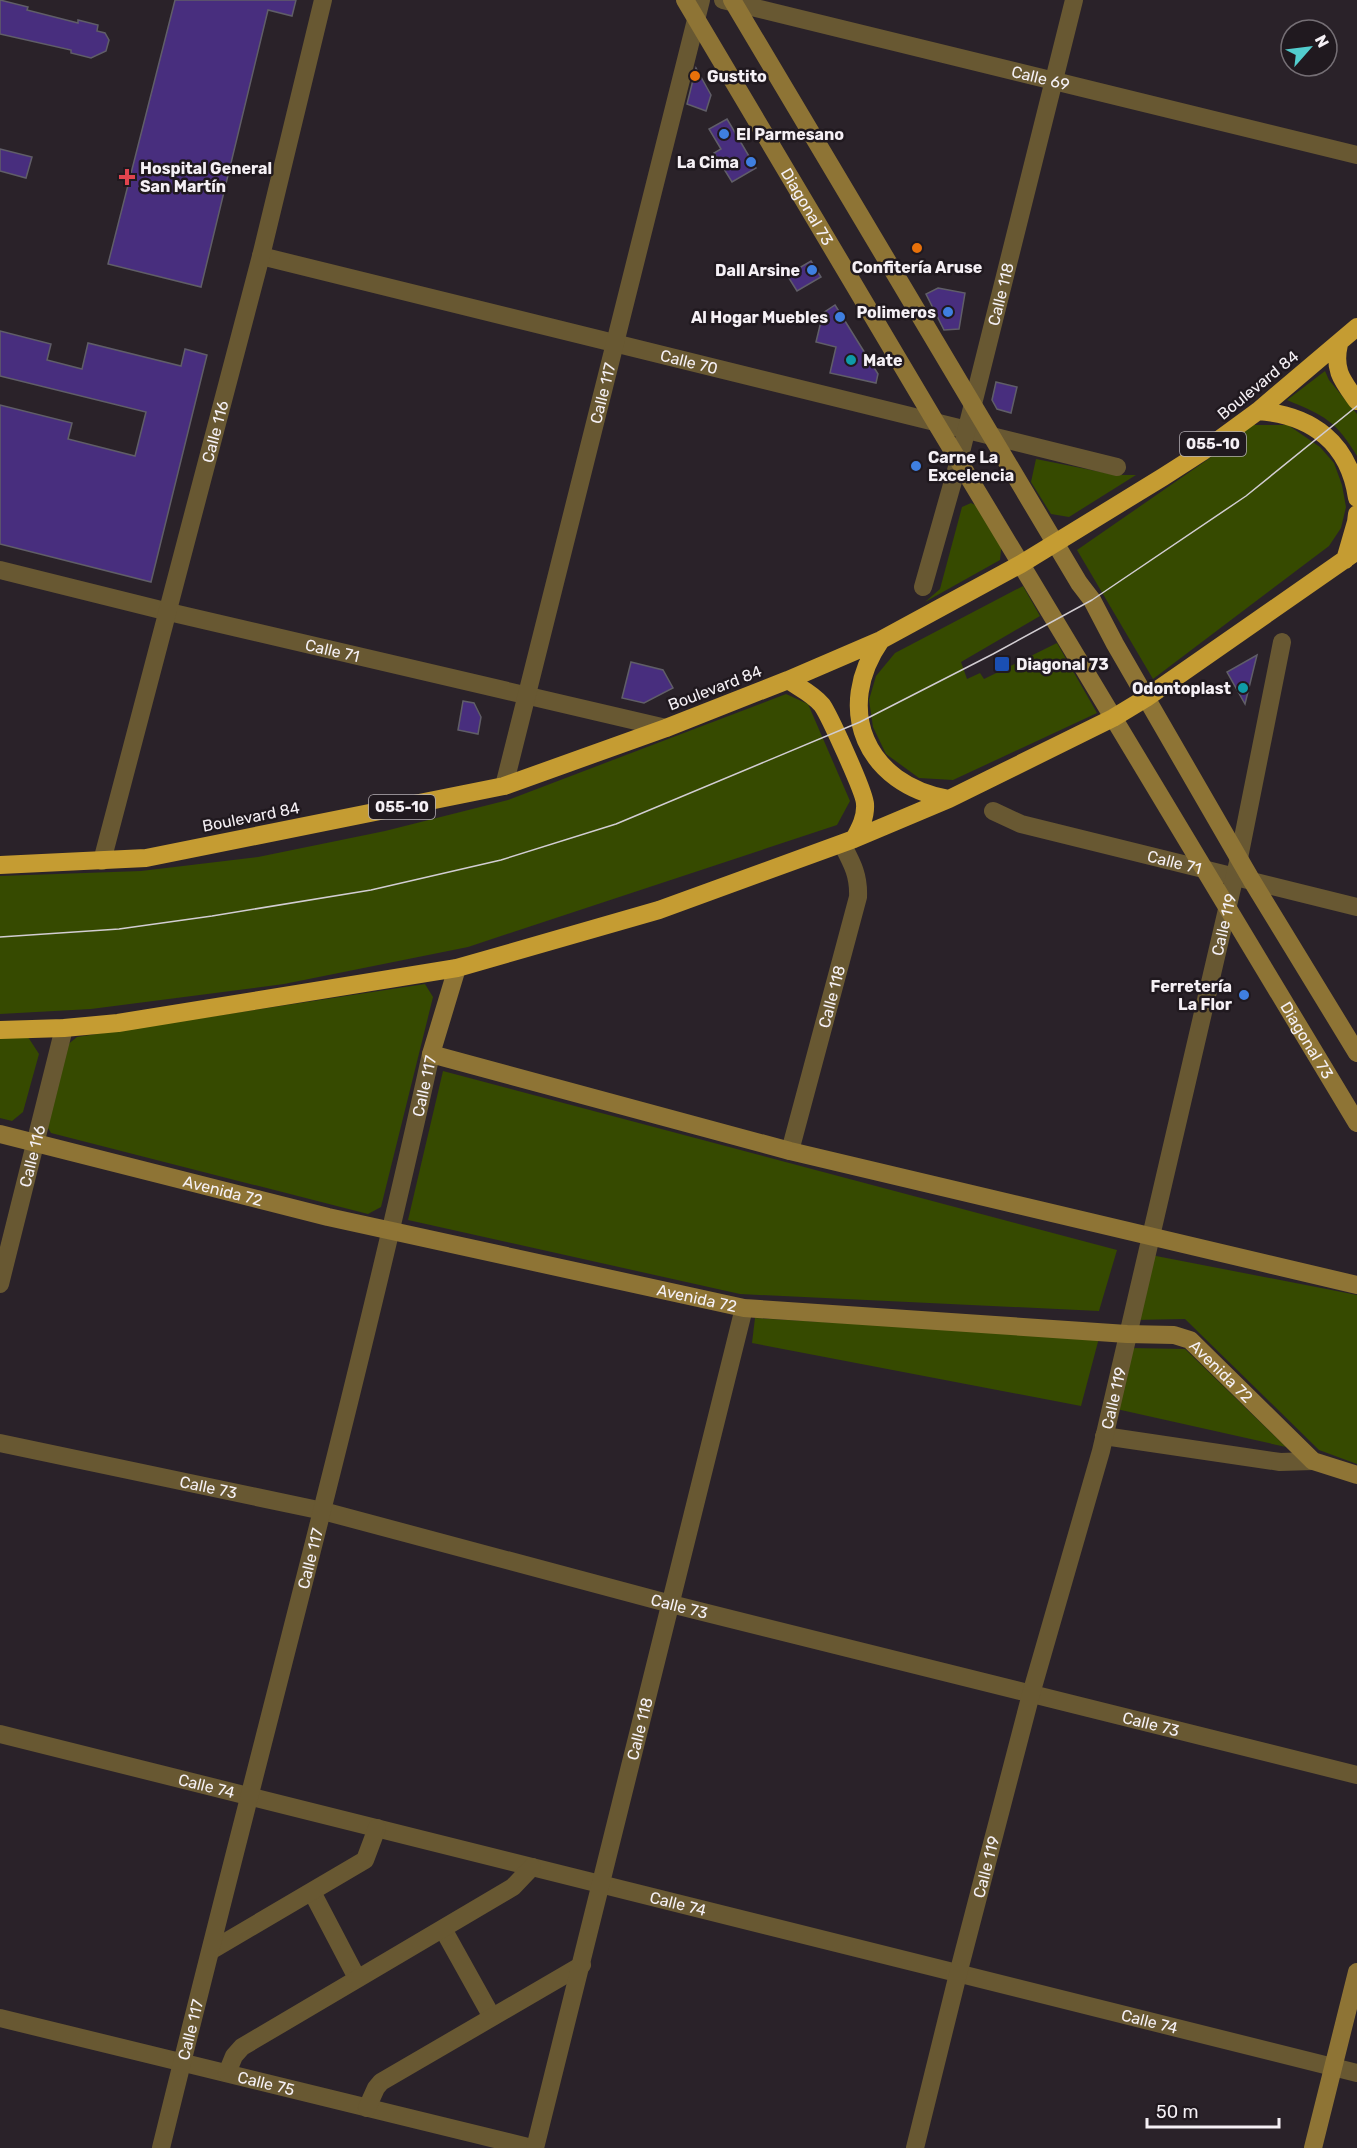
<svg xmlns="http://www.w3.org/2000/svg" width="1357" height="2148" font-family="Rubik,sans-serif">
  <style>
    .green { fill: #364a00 }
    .building { fill: #482e7e; stroke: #605e68; stroke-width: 1.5 }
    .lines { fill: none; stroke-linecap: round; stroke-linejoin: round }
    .street { stroke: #685832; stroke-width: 18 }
    .secondary { stroke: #8e7435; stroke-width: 18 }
    .highway { stroke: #c59c32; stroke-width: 18 }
    .tram { stroke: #d2cdd2; stroke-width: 1.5 }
    .food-dot { fill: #e8710a; stroke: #20191f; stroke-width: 2 }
    .shop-dot { fill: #3f7fe0; stroke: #20191f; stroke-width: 2 }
    .health-dot { fill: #e0444e; stroke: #20191f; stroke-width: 2 }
    .culture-dot { fill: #0f9aa8; stroke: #20191f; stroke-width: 2 }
    .transit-dot { fill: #1a4fb4; stroke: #20191f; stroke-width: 2 }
    .labels { text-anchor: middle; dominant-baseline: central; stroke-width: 5; stroke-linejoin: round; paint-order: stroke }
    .shield { fill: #20191f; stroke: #b5b0b5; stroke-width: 1.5 }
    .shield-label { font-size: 15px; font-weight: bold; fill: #f5f0f5 }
    .poi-label { font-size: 16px; font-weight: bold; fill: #f5f0f5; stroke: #20191f; text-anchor: start }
    .street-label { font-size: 16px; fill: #f5f0f5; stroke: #20191f }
  </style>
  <rect width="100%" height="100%" fill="#2a2229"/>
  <path class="green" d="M1325 371 1329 380 1357 414V456C1336 421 1325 416 1287 400Z
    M1252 425H1288L1320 447 1334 463 1342 485 1346 507 1341 528 1329 546 1153 679 1077 550 1207 460Z
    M1036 459 1116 475H1136L1069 517 1051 514 1031 482Z
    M971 503 979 507 1002 541 1000 560 925 602 940 589 962 507Z
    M1023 586 1040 616 961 662 967 679 980 673 984 679 1057 643 1097 713 953 780 919 778 886 754 873 727 869 700 876 676 895 653Z
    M786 694 808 704 850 801 837 825 468 947 284 984 91 1009 0 1014V876L141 871 258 857 385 831 508 800Z
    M425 984 433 997 381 1207 368 1214 51 1133 45 1123 66 1046 77 1037Z
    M28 1037 39 1054 23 1112 12 1121 0 1118V1038Z
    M443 1071 1117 1250 1099 1311 740 1294 408 1220Z
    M1151 1255 1357 1295V1464L1319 1450 1185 1319 1132 1320Z
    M755 1318 1099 1338 1081 1406 752 1343Z
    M1130 1348 1185 1349 1286 1447 1112 1408Z"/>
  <path class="building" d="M0 0 28 7 27 10 78 23V20L98 25 97 31 105 33 109 40 106 51 91 58 71 53V50L0 34Z
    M175 0H296L292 16 268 10 201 287 108 264Z
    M696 68 711 95 706 111 687 104Z
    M727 119 756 168 732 182 714 153 721 149 709 129Z
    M0 149 32 157 26 178 0 171Z
    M811 261 821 277 797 291 787 275Z
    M938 288 965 293 959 329 944 330 926 294Z
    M835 305 878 374 876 383 830 373 836 347 816 342 823 313Z
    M0 331 51 344 47 360 82 369 88 343 181 366 185 349 207 355 151 582 0 544V405L72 423 68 439 135 456 146 412 0 376Z
    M996 382 1017 387 1011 413 997 409 992 400Z
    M1257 655 1245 704 1227 672Z
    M631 662 663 670 673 688 644 703 622 698Z
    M463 701 474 703 481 717 478 734 458 730Z"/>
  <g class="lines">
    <g class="street">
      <path id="s1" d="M723 0 1357 155"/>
      <path id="s2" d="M261 256 1117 467"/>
      <path id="s3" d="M0 570 169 612 666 728"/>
      <path id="s4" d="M923 587 959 460 1074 0"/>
      <path id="s5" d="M504 786 701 0"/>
      <path id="s6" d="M993 811 1021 824 1357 907"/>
      <path id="s7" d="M102 861 261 256 323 0"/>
      <path id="s8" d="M790 1151 858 897C859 875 852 863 842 844"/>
      <path id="s9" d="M0 1284 64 1028"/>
      <path d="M1104 1436 1280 1462 1313 1461"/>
      <path id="s10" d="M0 1443 323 1511 671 1604 1357 1775"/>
      <path id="s11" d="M0 1734 1357 2073"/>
      <path d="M312 1892 357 1978"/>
      <path d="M443 1929 492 2017"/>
      <path d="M212 1950 365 1860 377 1828"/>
      <path id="s12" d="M0 2018 532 2148"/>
      <path d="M227 2073 234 2056 242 2047 513 1887 532 1867"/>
      <path d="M367 2108 376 2088 381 2082 582 1965"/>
      <path id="s13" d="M161 2148C250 1783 350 1421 431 1054"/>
      <path id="s14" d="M535 2148 744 1308"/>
      <path id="s15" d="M915 2148 958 1974 1031 1694 1101 1451 1239 858 1282 642"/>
    </g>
    <g class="secondary">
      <path id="s16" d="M685 0 936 423 1357 1123"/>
      <path d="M732 0 1079 583 1092 600 1115 644 1252 881 1357 1053"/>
      <path d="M457 968 431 1054 790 1151 1357 1285"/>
      <path id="s17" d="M0 1134 328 1217 744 1308 1127 1334 1174 1335 1190 1340 1313 1461 1357 1475"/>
      <path d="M1313 2148 1357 1972"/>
    </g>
    <path class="highway" d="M1339 344C1333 370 1342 380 1357 401
      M1258 411C1312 415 1349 443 1357 498
      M1345 560 1356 522 1357 514
      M881 640C833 709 866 785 949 799
      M788 680C800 688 813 694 822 705 829 715 865 793 865 804 866 817 860 828 854 839
      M0 865 146 858 504 786 666 728 788 680 881 640 1021 564 1163 477 1202 452 1258 411 1357 327
      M0 1030 64 1028 118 1023 457 968 659 910 854 839 949 799 1113 718 1146 698 1357 551"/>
    <path class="tram" d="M0 937 119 929 212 916 371 890 501 860 616 824 860 722 993 654 1092 600 1246 496 1357 406"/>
  </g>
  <g class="food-dot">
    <circle cx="695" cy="76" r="6"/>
    <circle cx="917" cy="248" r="6"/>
  </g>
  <g class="shop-dot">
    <circle cx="724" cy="134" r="6"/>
    <circle cx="751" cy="162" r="6"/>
    <circle cx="812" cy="270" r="6"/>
    <circle cx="948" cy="312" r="6"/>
    <circle cx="840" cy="317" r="6"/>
    <circle cx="916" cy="466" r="6"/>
    <circle cx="1244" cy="995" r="6"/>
  </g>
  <path class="health-dot" d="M124 168h6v6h6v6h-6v6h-6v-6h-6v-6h6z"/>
  <g class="culture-dot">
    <circle cx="851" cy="360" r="6"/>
    <circle cx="1243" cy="688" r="6"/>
  </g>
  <rect class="transit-dot" x="994" y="656" width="16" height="16" rx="3"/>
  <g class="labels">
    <g class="shield">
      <rect x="1180" y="432" width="66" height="24" rx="4.5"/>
      <rect x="369" y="795" width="66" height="24" rx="4.5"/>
    </g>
    <g class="shield-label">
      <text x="1213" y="444">055-10</text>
      <text x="402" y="807">055-10</text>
    </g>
    <g class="poi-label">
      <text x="707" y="76">Gustito</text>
      <text x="736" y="134">El Parmesano</text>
      <text x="739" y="162" text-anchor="end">La Cima</text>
      <text x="140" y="168">Hospital General<tspan x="140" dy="18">San Martín</tspan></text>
      <text x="917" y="267" text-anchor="middle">Confitería Aruse</text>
      <text x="800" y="270" text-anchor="end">Dall Arsine</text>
      <text x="936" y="312" text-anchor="end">Polimeros</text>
      <text x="828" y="317" text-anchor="end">Al Hogar Muebles</text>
      <text x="863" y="360">Mate</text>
      <text x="928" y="457">Carne La<tspan x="928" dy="18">Excelencia</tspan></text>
      <text x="1016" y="664">Diagonal 73</text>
      <text x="1231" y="688" text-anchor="end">Odontoplast</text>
      <text x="1232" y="986" text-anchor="end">Ferretería<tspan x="1232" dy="18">La Flor</tspan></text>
    </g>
    <g class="street-label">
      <text stroke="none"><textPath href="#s1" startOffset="327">Calle 69</textPath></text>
      <text stroke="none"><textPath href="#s16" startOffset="240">Diagonal 73</textPath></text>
      <text stroke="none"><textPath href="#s4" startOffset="303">Calle 118</textPath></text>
      <text stroke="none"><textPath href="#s2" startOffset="441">Calle 70</textPath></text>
      <text transform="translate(1258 385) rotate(-39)">Boulevard 84</text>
      <text stroke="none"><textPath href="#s5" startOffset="405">Calle 117</textPath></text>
      <text stroke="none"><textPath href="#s7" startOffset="444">Calle 116</textPath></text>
      <text stroke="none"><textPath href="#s3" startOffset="342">Calle 71</textPath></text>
      <text transform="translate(715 688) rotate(-21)">Boulevard 84</text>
      <text transform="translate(251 817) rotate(-11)">Boulevard 84</text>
      <text stroke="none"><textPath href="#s6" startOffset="189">Calle 71</textPath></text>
      <text stroke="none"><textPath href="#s15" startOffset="1262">Calle 119</textPath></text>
      <text stroke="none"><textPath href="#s8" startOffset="160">Calle 118</textPath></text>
      <text stroke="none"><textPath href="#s16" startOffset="1212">Diagonal 73</textPath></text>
      <text stroke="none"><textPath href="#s13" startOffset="1094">Calle 117</textPath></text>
      <text stroke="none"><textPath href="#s9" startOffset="132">Calle 116</textPath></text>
      <text stroke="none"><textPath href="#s17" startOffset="230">Avenida 72</textPath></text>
      <text stroke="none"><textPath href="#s17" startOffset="716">Avenida 72</textPath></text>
      <text stroke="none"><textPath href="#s17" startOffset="1256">Avenida 72</textPath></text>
      <text stroke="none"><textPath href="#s15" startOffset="776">Calle 119</textPath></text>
      <text stroke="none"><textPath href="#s10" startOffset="213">Calle 73</textPath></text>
      <text stroke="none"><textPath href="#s13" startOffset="608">Calle 117</textPath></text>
      <text stroke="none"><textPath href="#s10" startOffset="699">Calle 73</textPath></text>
      <text stroke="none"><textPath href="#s10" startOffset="1185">Calle 73</textPath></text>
      <text stroke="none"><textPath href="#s14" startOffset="432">Calle 118</textPath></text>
      <text stroke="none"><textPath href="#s11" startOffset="213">Calle 74</textPath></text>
      <text stroke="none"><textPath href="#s15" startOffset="290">Calle 119</textPath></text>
      <text stroke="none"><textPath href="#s11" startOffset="699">Calle 74</textPath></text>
      <text stroke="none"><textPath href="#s11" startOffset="1185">Calle 74</textPath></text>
      <text stroke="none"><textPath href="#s13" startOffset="122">Calle 117</textPath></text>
      <text stroke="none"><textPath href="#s12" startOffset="274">Calle 75</textPath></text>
    </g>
  </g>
  <g transform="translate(1309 48) rotate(62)"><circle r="28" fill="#20191f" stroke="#756f75" stroke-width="1.5"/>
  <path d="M0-4.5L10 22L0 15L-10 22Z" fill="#52cdce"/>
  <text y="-9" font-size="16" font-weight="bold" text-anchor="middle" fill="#f5f0f5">N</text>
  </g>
  <path d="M1147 2118v9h132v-9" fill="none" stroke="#f5f0f5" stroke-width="3"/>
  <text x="1156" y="2118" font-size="18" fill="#f5f0f5" stroke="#20191f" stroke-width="4.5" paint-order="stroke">50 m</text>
</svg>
